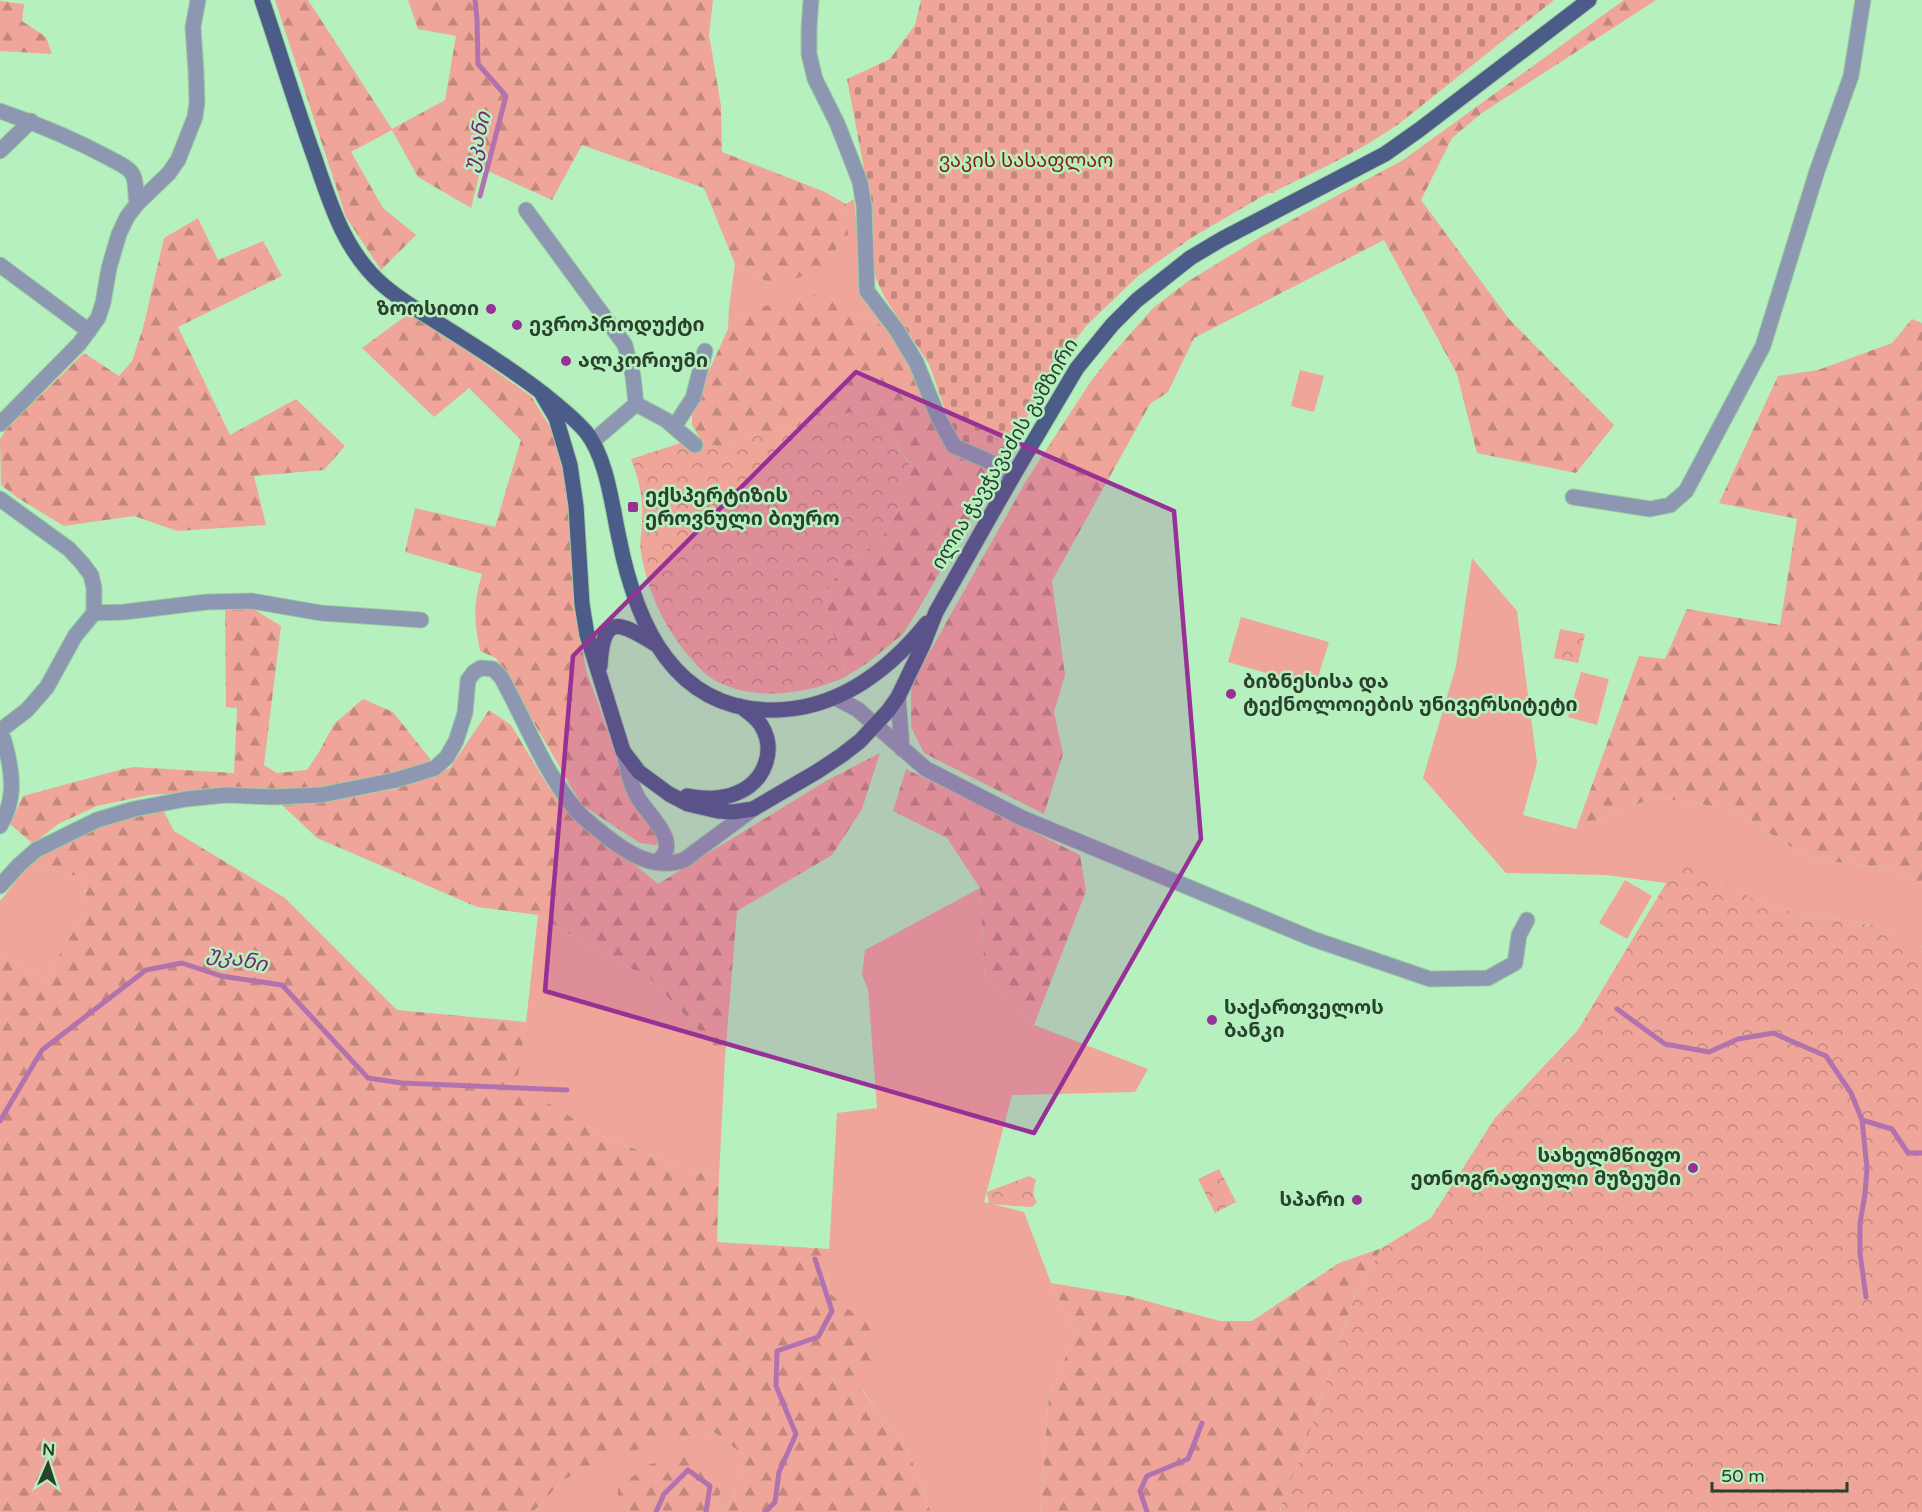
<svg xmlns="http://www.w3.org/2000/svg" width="1922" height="1512" font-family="'Varela Round','Noto Sans Georgian',sans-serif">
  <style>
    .grass { fill: #efa599 }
    .forest { fill: url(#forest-firs) }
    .cemetery { fill: url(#cemetery-stones) }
    .park { fill: url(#park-crowns) }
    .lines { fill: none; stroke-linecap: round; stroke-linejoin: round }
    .stream { stroke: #b272ae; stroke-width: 5 }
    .minor-casing { stroke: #9bcda2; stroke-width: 17 }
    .major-casing { stroke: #9bcda2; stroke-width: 17 }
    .minor { stroke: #8e97b1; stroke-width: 15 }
    .major { stroke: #4c5c88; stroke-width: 15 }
    .marked { fill: #983195; fill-opacity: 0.2; stroke: #983195; stroke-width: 4.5; stroke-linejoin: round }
    .poi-dot { fill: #983195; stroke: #b7f0bf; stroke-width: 2 }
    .labels { text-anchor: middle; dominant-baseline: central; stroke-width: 5; stroke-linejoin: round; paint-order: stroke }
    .park-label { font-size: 20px; fill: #891d15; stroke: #b7f0bf }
    .poi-label { font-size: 20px; font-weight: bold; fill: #2a412d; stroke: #b7f0bf; text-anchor: start }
    .street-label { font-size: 20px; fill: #2a412d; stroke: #b7f0bf }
    .water-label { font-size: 21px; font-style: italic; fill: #752773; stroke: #b7f0bf }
  </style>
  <defs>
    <pattern id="forest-firs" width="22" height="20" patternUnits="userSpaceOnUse" patternTransform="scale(1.5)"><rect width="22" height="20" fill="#efa599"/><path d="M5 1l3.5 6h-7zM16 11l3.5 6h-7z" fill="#c2887d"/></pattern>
    <pattern id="cemetery-stones" width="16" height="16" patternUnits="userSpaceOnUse" patternTransform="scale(1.5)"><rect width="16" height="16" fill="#efa599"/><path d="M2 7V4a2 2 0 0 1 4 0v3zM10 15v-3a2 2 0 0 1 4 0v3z" fill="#c2887d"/></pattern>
    <pattern id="park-crowns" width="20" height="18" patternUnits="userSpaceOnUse" patternTransform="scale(1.5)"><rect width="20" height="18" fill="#efa599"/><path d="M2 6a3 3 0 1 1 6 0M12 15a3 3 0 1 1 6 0" fill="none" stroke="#c2887d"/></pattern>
  </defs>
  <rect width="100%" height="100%" fill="#b7f0bf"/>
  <path class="grass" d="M854 199 859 253 866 304 889 330 858 312 746 313 728 329 729 308 735 264 773 285 847 237 846 204Z
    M1300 370 1324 376 1314 412 1291 406Z
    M1472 558 1517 611 1537 763 1523 815 1576 829 1655 797 1731 809 1811 859 1888 868 1922 884V947L1878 926 1793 912 1752 898 1708 875 1666 883 1606 875 1506 873 1423 778 1456 666Z
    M1241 617 1329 642 1315 687 1228 662Z
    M1581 672 1609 679 1597 725 1568 717Z
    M29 865 86 878 85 910 46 978 0 954V901Z
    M1625 880 1652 896 1627 939 1599 923Z
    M980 888 985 981 1034 1025 1148 1069 1135 1092 1012 1095 984 1202 1024 1212 1051 1283 1076 1333 1049 1395 1040 1512H930L924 1488 900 1434 879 1413 861 1388 862 1385 845 1307 829 1292 828 1269 837 1113 877 1108 868 989 862 975 865 950Z
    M538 915 597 951 651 979 725 1058 719 1176 694 1172 604 1137 516 1084 526 1022Z
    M714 1432 745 1456 733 1498 717 1512H713L724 1484 618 1487V1512H533L563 1480 618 1453Z"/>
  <path class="forest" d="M275 0H308L392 129 445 100 456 36 418 29 408 0H713L709 35 721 106 722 152 825 192 846 204 848 237 814 273 773 285 735 264 704 188 582 145 552 200 481 168 471 208 418 177 392 130 351 152 383 208 416 235 381 270 346 217Z
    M1624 0H1656L1482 113 1452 138 1421 200 1509 319 1614 425 1576 473 1477 453 1457 374 1384 240 1194 338 1168 392 1150 404 1052 581 1065 675 1054 712 1063 754 1044 814 924 753 911 727V685L1026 481 1091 381 1110 357 1153 308 1187 282 1262 236 1403 160Z
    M0 1 24 4 22 21 46 37 52 54 0 51Z
    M198 218 218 260 263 241 282 276 178 327 230 435 296 399 345 446 324 470 254 476 266 525 177 531 134 516 64 526 18 498 1 485 0 439 14 417 37 399 84 353 119 376 132 361 143 328 164 238Z
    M816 295 858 312 889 330 910 362 931 414 994 472V476L921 605 903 634 866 664 843 678 844 663 830 626 824 595 846 561 879 543 896 512 911 466 882 423 852 412 802 426 748 437 721 447 708 444 699 437 692 425V408L728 329 746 313 774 303Z
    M411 312 531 396 560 443 574 506 573 596 586 670 609 734 638 791 667 843 654 845 640 843 582 805 496 658 480 651C474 619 473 605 482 574L405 552 415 508 495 527 521 440 469 388 434 417 362 348Z
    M1912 319 1922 323V884L1888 868 1811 859 1731 809 1655 797 1576 829 1639 656 1665 659 1687 609 1780 625 1797 519 1719 503 1778 376 1818 370 1892 343Z
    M225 603 249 606 281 626 264 765 277 773 307 770 319 752 334 724 363 699 393 712 431 760 406 772 309 792H199L149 795 97 806 58 824 33 844 10 824 23 796 123 769 134 767 234 773 237 708 226 707Z
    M489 710 511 725 549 788 568 809 658 884 826 781 880 753 862 809 832 855 737 911 725 1058 651 979 597 951 538 915 477 907 317 838 282 805 324 802 395 789 450 768Z
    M906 769 1080 855 1086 891 1034 1025 985 981 980 888 947 838 893 811Z
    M161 806 174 831 285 898 397 1010 526 1022 517 1084 604 1137 694 1172 719 1176 717 1242 830 1249 828 1269 829 1292 845 1307 864 1320 877 1339 876 1364 861 1389 879 1413 900 1434 924 1488 930 1512H717L733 1498 745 1456 714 1432 618 1454 563 1480 533 1512H0V954L46 978 85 910 86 878 29 865 61 841 101 820Z
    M1382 1248 1355 1295 1301 1458 1282 1500 1280 1512H1040L1049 1395 1076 1333 1051 1283 1128 1296 1220 1321H1252L1339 1263Z
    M689 1456 710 1462 724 1484 713 1512H618V1487L650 1464Z"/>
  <path class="cemetery" d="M921 0H1554L1400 123C1361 151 1318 170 1275 191V193H1268L1191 238 1138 276 1087 325 1063 356 1001 461 956 441 929 364 885 298 876 279 873 264 869 195 847 79 890 59 915 25Z"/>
  <path class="park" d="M852 412 882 423 911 467 896 512 879 543 846 561 824 595 830 626 844 663 843 678C804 695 749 702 711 678 702 672 695 663 688 655 663 625 648 592 641 553 639 541 642 533 642 521 643 496 640 483 631 459L699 437 708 444 721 447 748 437 802 426Z
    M1560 629 1585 634 1578 663 1554 658Z
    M1680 860 1752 898 1793 912 1878 926 1922 947V1512H1280L1282 1500 1301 1458 1355 1295 1382 1248 1431 1218 1495 1118 1578 1030Z
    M1219 1169 1236 1202 1215 1213 1198 1179Z
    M1029 1176 1036 1180C1033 1189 1032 1195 1037 1202L1032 1207 989 1204 987 1192Z"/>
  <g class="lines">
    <path class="stream" d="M475 0 477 19 478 64 506 96 480 196
      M1617 1009 1665 1044 1709 1052 1738 1039 1773 1033 1826 1056 1851 1093 1862 1120 1892 1129 1908 1153H1922
      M1862 1120 1867 1168 1865 1194 1860 1223V1253L1866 1297
      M0 1121 42 1050 146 970 182 963 221 976 282 985 368 1078 402 1083 567 1090
      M656 1512 664 1494 688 1470 710 1486 706 1512
      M765 1512 775 1502 779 1472 796 1434 776 1386 777 1351 818 1337 832 1311 815 1259
      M1147 1512 1140 1491 1147 1476 1188 1459 1202 1423"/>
    <defs>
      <path id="minor" d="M811 0 809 28V54L815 79 837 123 860 182 864 206 867 291 896 329 916 362 939 419 954 446 986 460 1013 476
        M0 111C38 124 76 140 111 159 118 163 126 166 131 172 137 179 135 194 137 204
        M0 151 31 121
        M526 210 625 345 633 376 636 404
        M0 265 89 331
        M0 424 79 344 98 318 103 303 109 268 119 234 127 217 137 204 169 173 178 160 195 117 197 102 196 71 193 27 198 0
        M674 427 693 398 705 351
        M593 441 636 404 666 420 695 445
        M1573 497 1650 509 1670 505 1686 491 1763 346 1817 171 1851 76 1863 0
        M0 499 69 549 82 563 91 575 94 588V613L75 636 47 687 27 710 1 730
        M94 613 124 612 207 602 252 601 321 613 421 620
        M898 697 902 749
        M836 698 857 709 926 769 1022 818 1313 939 1430 979 1488 978 1515 963 1519 935 1527 920
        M0 729C3 736 5 744 7 752 13 778 15 801 0 826
        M624 752C627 767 630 784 638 798 648 815 684 844 656 862
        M0 886 19 865 36 850 97 820 134 809 186 799 226 795 274 797 321 795 396 780 435 768 447 757 456 741 465 713 468 680 474 672 481 668 493 669 501 677C526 721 543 771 576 810 588 823 602 833 615 843 636 858 659 869 684 860L753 809"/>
      <path id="major" d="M262 0C280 53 296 107 315 159 331 206 345 252 383 285 401 301 423 313 443 326 478 348 513 370 545 395 560 407 574 418 586 432 607 458 612 506 619 538 636 624 674 713 777 710 839 708 889 670 927 623
        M540 391 556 418 570 465 576 506 582 604 587 635 623 751 639 772 669 794 688 804 718 811 733 812 753 809 818 771 842 755 860 741 888 711 898 697 923 645 936 612 1013 476 1077 368 1112 325 1137 300 1190 258 1222 239 1385 154 1419 130 1589 0
        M600 666C603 614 618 621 655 644
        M687 796C704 799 720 800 737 793 764 782 777 751 761 725 756 717 748 712 740 706"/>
    </defs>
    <use href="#minor" class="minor-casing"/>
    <use href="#major" class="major-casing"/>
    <use href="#minor" class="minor"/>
    <use href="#major" class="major"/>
  </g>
  <path class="marked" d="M856 372 1174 511 1201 839 1034 1133 545 991 573 656Z"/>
  <g class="poi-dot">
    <circle cx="491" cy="309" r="6"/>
    <circle cx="517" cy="325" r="6"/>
    <circle cx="566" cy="361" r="6"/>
    <rect x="627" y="501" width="12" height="12" rx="3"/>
    <circle cx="1231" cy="694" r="6"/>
    <circle cx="1212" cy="1020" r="6"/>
    <circle cx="1693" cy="1168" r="6"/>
    <circle cx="1357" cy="1200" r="6"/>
  </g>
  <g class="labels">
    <g class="park-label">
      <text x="1026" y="161">ვაკის სასაფლაო</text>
    </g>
    <g class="poi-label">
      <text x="479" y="309" text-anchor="end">ზოოსითი</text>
      <text x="529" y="325">ევროპროდუქტი</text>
      <text x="578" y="361">ალკორიუმი</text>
      <text x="645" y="496">ექსპერტიზის<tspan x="645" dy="23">ეროვნული ბიურო</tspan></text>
      <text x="1243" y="682">ბიზნესისა და<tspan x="1243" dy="23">ტექნოლოიების უნივერსიტეტი</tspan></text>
      <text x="1224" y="1008">საქართველოს<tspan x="1224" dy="23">ბანკი</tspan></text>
      <text x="1681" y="1156" text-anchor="end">სახელმწიფო<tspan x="1681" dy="23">ეთნოგრაფიული მუზეუმი</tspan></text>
      <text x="1345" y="1200" text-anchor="end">სპარი</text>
    </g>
    <g class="street-label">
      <text transform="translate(1005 454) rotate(-59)">ილია ჭავჭავაძის გამზირი</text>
    </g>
    <g class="water-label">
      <text transform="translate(477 142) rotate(-76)">უკანი</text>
      <text transform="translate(237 959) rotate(12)">უკანი</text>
    </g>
  </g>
  <g transform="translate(48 1464) rotate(3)" stroke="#b7f0bf" stroke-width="4.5" paint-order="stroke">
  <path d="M0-4.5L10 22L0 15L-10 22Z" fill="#2a412d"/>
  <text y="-9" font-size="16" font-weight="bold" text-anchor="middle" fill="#2a412d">N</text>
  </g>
  <path d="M1712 1482v9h135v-9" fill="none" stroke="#2a412d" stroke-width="3"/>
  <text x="1721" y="1482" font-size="18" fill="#2a412d" stroke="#b7f0bf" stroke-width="4.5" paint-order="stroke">50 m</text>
</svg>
